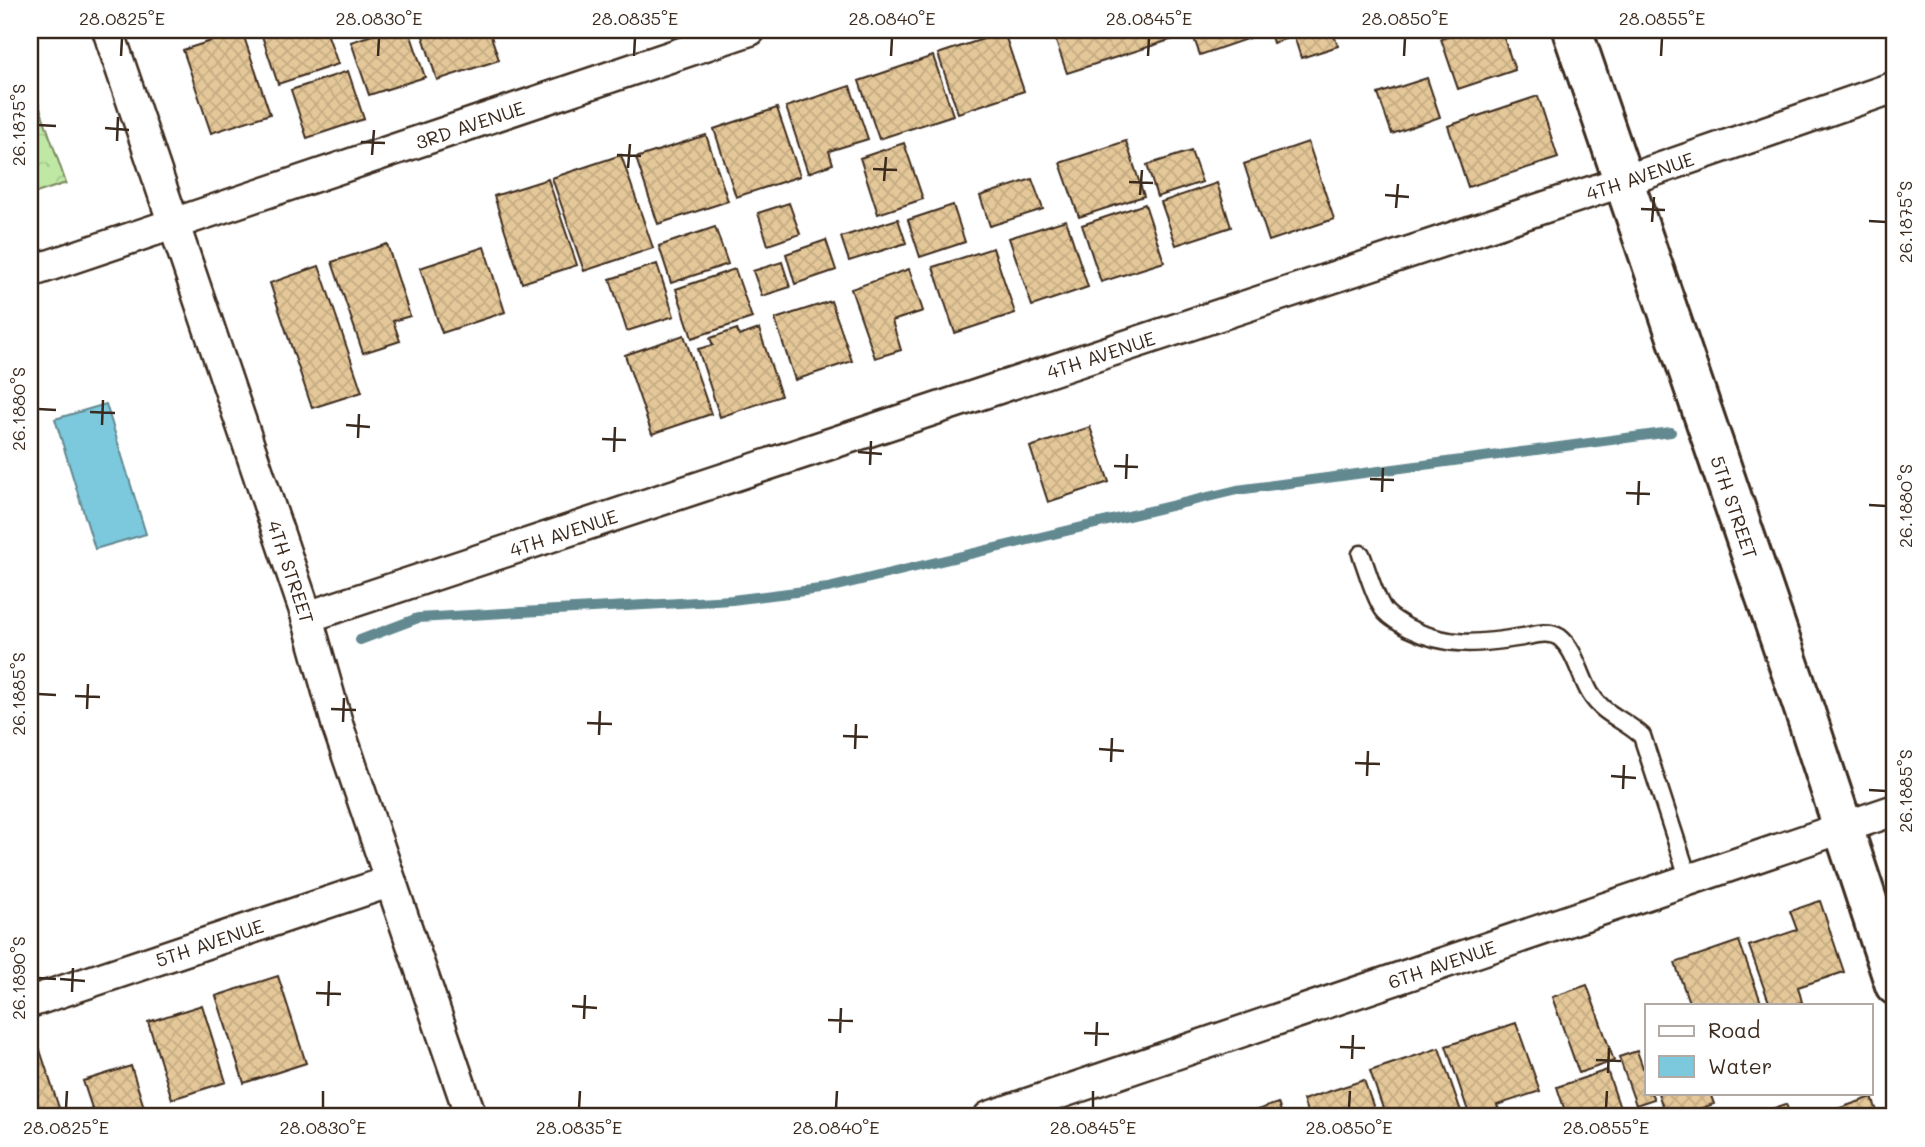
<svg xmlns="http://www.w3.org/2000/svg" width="1925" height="1147" font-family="Mali,sans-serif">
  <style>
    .forest { fill: url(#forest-crowns); stroke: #7c8961; stroke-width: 2 }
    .water { fill: #7cc8dc; stroke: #628990; stroke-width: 2 }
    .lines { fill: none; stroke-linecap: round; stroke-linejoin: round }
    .stream { stroke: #628990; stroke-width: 10 }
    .building { fill: url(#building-cross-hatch); stroke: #3b2a1e; stroke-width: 2 }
    .lane-casing { stroke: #3b2a1e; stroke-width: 21 }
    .street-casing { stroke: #3b2a1e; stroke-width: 35 }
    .secondary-casing { stroke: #3b2a1e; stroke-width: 44 }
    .lane { stroke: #fff; stroke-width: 16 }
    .street { stroke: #fff; stroke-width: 30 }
    .secondary { stroke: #fff; stroke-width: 38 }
    .ticks { fill: none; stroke: #3b2a1e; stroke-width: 2.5 }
    .labels { text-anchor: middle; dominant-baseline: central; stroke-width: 6; stroke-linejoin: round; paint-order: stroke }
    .street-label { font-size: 19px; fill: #3b2a1e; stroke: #fff }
    .neatline { fill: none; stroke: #3b2a1e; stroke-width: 2.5 }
    .ticks-label { font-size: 18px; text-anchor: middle; fill: #3b2a1e }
  </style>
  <defs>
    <pattern id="forest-crowns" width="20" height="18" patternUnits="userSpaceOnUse" patternTransform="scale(1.75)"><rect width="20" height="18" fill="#bee8a4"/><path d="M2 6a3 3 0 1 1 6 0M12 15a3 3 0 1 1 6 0" fill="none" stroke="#a4c78d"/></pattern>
    <pattern id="building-cross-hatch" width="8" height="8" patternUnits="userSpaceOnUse" patternTransform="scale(1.75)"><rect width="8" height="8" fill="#e5c899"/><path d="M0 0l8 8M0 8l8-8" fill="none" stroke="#c5ac83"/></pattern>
  </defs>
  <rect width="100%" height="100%" fill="#fff"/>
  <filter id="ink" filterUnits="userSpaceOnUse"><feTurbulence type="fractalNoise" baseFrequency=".0143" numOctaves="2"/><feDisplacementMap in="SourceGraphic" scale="14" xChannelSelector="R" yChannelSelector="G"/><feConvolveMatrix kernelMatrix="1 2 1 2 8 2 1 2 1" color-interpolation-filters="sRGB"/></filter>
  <g filter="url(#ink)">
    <path class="forest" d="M30 79 66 183 30 195Z"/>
    <path class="water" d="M106 404 146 534 95 549 55 419Z"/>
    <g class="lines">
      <path class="stream" d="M360 640 418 618 732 600 828 588 1237 490 1671 432"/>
    </g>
    <path class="building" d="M260 30H326L338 64 278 84Z
      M387 30H409L425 77 369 95 351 42Z
      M421 30H489L499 60 437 80Z
      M1052 30H1170L1173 39 1067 73Z
      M1191 30H1263L1264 33 1200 55Z
      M1269 30H1332L1338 46 1301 58 1294 36 1273 43Z
      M1468 30H1501L1515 70 1458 89 1441 39Z
      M242 31 270 114 211 133 183 50Z
      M1004 32 1024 91 958 113 938 54Z
      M933 56 953 115 879 139 859 81Z
      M348 71 364 119 307 138 291 90Z
      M1427 78 1440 117 1392 134 1378 94Z
      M850 86 868 139 829 151 833 164 808 173 786 107Z
      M1538 96 1558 158 1468 187 1448 126Z
      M777 108 800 176 736 197 714 129Z
      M706 135 728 201 658 224 636 158Z
      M1126 141 1144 196 1079 217 1060 163Z
      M1308 142 1334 219 1269 241 1244 164Z
      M904 143 923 199 878 214 860 158Z
      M1191 151 1202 182 1157 197 1147 165Z
      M621 155 653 248 584 271 552 178Z
      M548 179 577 265 522 283 494 196Z
      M1032 179 1043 209 990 226 980 196Z
      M1217 183 1231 227 1176 245 1161 202Z
      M789 203 800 234 768 245 758 213Z
      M1145 204 1164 262 1101 282 1082 225Z
      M953 205 965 242 920 257 908 220Z
      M898 219 906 243 849 261 841 237Z
      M1066 220 1088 287 1032 306 1009 238Z
      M715 227 728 264 671 283 659 246Z
      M826 240 836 270 795 284 786 254Z
      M387 244 410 316 393 321 400 341 363 353 332 262Z
      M484 247 505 312 442 333 420 268Z
      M993 248 1015 313 955 333 933 267Z
      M782 262 790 287 762 296 753 271Z
      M657 264 674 316 627 331 610 279Z
      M319 266 362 392 312 408 270 283Z
      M735 269 752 318 692 338 676 289Z
      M909 269 923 311 892 321 901 350 875 358 851 289Z
      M831 301 852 361 795 380 775 319Z
      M737 329 739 336 759 329 781 396 720 417 698 349 713 345 710 338Z
      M684 335 711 414 652 434 625 355Z
      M1090 427 1109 482 1048 502 1030 447Z
      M1820 901 1844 972 1798 987 1802 1002 1793 1005H1770L1749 946 1797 930 1790 911Z
      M1739 941 1762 1005H1690L1675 963Z
      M278 976 306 1063 244 1083 216 996Z
      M1587 985 1614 1061 1579 1073 1552 997Z
      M202 1005 226 1082 172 1099 148 1022Z
      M1516 1023 1540 1091 1497 1105 1502 1117H1470L1446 1046Z
      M39 1047 62 1117H30V1050Z
      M1439 1048 1463 1117H1386L1370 1071Z
      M1637 1051 1647 1079V1093H1651L1654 1099 1636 1105 1619 1057Z
      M131 1066 147 1117H95L83 1081Z
      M1607 1070 1623 1117H1567L1557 1087Z
      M1364 1080 1377 1117H1309L1303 1100Z
      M1658 1093H1710L1714 1104 1675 1117H1666Z
      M1872 1097 1879 1117H1814Z
      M1278 1103 1283 1117H1236Z
      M1786 1104 1791 1117H1748Z"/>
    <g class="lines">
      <defs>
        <path id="lane" d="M1361 554C1368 572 1373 593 1383 609 1388 617 1400 623 1408 628 1449 648 1480 644 1523 637 1534 635 1548 630 1559 637 1575 649 1580 676 1590 693 1603 715 1624 719 1642 736L1689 880"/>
        <g id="street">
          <path id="s1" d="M108 30 307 617 338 727 471 1117"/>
          <path id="s2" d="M30 272 750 30"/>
          <path id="s3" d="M307 617 1624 181 1895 87"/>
          <path id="s4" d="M30 1002 389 882"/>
          <path id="s5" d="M989 1117 1895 810"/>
        </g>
        <g id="secondary">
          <path id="s6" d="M1572 30 1804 709 1895 985"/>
        </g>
      </defs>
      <use href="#lane" class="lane-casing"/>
      <use href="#street" class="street-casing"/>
      <use href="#secondary" class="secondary-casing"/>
      <use href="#lane" class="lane"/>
      <use href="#street" class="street"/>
      <use href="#secondary" class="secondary"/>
    </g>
  </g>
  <path class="ticks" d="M121 56 122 38M378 56 379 38M634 56 635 38M891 56 892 38M1148 56 1149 38M1404 56 1405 38M1661 56 1662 38M38 125 56 126M105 128 129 130M117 141 118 117M361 142 385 143M372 155 374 130M617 155 641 156M628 168 630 144M873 169 897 170M884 181 886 157M1129 182 1153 183M1140 195 1142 170M1385 195 1409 197M1396 208 1398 184M1641 209 1665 210M1869 221 1886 222M1652 222 1654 197M38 409 56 410M90 412 115 413M102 425 103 400M346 425 370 427M358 438 359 414M602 439 626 440M614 452 615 427M858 452 882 454M870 465 871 441M1114 466 1138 467M1126 479 1127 454M1370 479 1394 480M1382 492 1383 468M1626 493 1650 494M1638 505 1639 481M1869 505 1886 506M38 694 56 695M75 696 100 697M87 709 88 684M331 709 356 710M343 722 344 698M587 723 612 724M599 735 600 711M843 736 868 737M855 749 856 724M1099 749 1124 751M1111 762 1112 738M1355 763 1380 764M1367 776 1368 751M1611 776 1636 778M1623 789 1624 765M1869 790 1886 791M38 978 56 979M60 979 85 981M72 992 73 968M316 993 341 994M328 1006 329 981M572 1006 597 1008M584 1019 585 995M828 1020 853 1021M840 1033 841 1008M1084 1033 1109 1034M1096 1046 1097 1022M1340 1047 1365 1048M1352 1059 1353 1035M1596 1060 1621 1061M1608 1073 1609 1048M66 1108 67 1091M323 1108V1091M579 1108 580 1091M836 1108 837 1091M1093 1108V1091M1349 1108 1350 1091M1606 1108 1607 1091"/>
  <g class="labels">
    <g class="street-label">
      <text stroke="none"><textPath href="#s2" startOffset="464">3RD AVENUE</textPath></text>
      <text stroke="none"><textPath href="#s3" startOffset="1404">4TH AVENUE</textPath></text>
      <text stroke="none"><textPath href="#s3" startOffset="836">4TH AVENUE</textPath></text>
      <text stroke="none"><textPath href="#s6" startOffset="504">5TH STREET</textPath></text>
      <text stroke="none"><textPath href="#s3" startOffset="270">4TH AVENUE</textPath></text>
      <text stroke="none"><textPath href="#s1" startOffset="572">4TH STREET</textPath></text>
      <text stroke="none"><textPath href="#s4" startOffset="189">5TH AVENUE</textPath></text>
      <text stroke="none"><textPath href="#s5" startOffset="478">6TH AVENUE</textPath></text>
    </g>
  </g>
  <rect width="1925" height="1147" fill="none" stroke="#fff" stroke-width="77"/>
  <rect x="1645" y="1004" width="228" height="91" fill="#ffffff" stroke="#b1aaa5" stroke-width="2"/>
  <rect x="1659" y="1026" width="35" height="10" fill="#ffffff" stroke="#b1aaa5" stroke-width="2"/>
  <text x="1708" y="1038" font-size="21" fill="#3b2a1e">Road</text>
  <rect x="1659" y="1056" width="35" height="21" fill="#7cc8dc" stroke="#b1aaa5" stroke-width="2"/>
  <text x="1708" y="1074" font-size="21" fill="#3b2a1e">Water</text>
  <rect x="38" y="38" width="1848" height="1070" class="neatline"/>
  <g class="ticks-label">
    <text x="122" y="25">28.0825°E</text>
    <text x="379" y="25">28.0830°E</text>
    <text x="635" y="25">28.0835°E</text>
    <text x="892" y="25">28.0840°E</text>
    <text x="1149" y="25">28.0845°E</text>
    <text x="1405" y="25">28.0850°E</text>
    <text x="1662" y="25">28.0855°E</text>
    <text transform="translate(19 125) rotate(-90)" y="6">26.1875°S</text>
    <text transform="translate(1906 222) rotate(-90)" y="6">26.1875°S</text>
    <text transform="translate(19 409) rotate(-90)" y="6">26.1880°S</text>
    <text transform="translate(1906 506) rotate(-90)" y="6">26.1880°S</text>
    <text transform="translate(19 694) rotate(-90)" y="6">26.1885°S</text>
    <text transform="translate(1906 791) rotate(-90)" y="6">26.1885°S</text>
    <text transform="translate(19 978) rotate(-90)" y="6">26.1890°S</text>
    <text x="66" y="1134">28.0825°E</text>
    <text x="323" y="1134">28.0830°E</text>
    <text x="579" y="1134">28.0835°E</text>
    <text x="836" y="1134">28.0840°E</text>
    <text x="1093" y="1134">28.0845°E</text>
    <text x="1349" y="1134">28.0850°E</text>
    <text x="1606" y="1134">28.0855°E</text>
  </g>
</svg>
